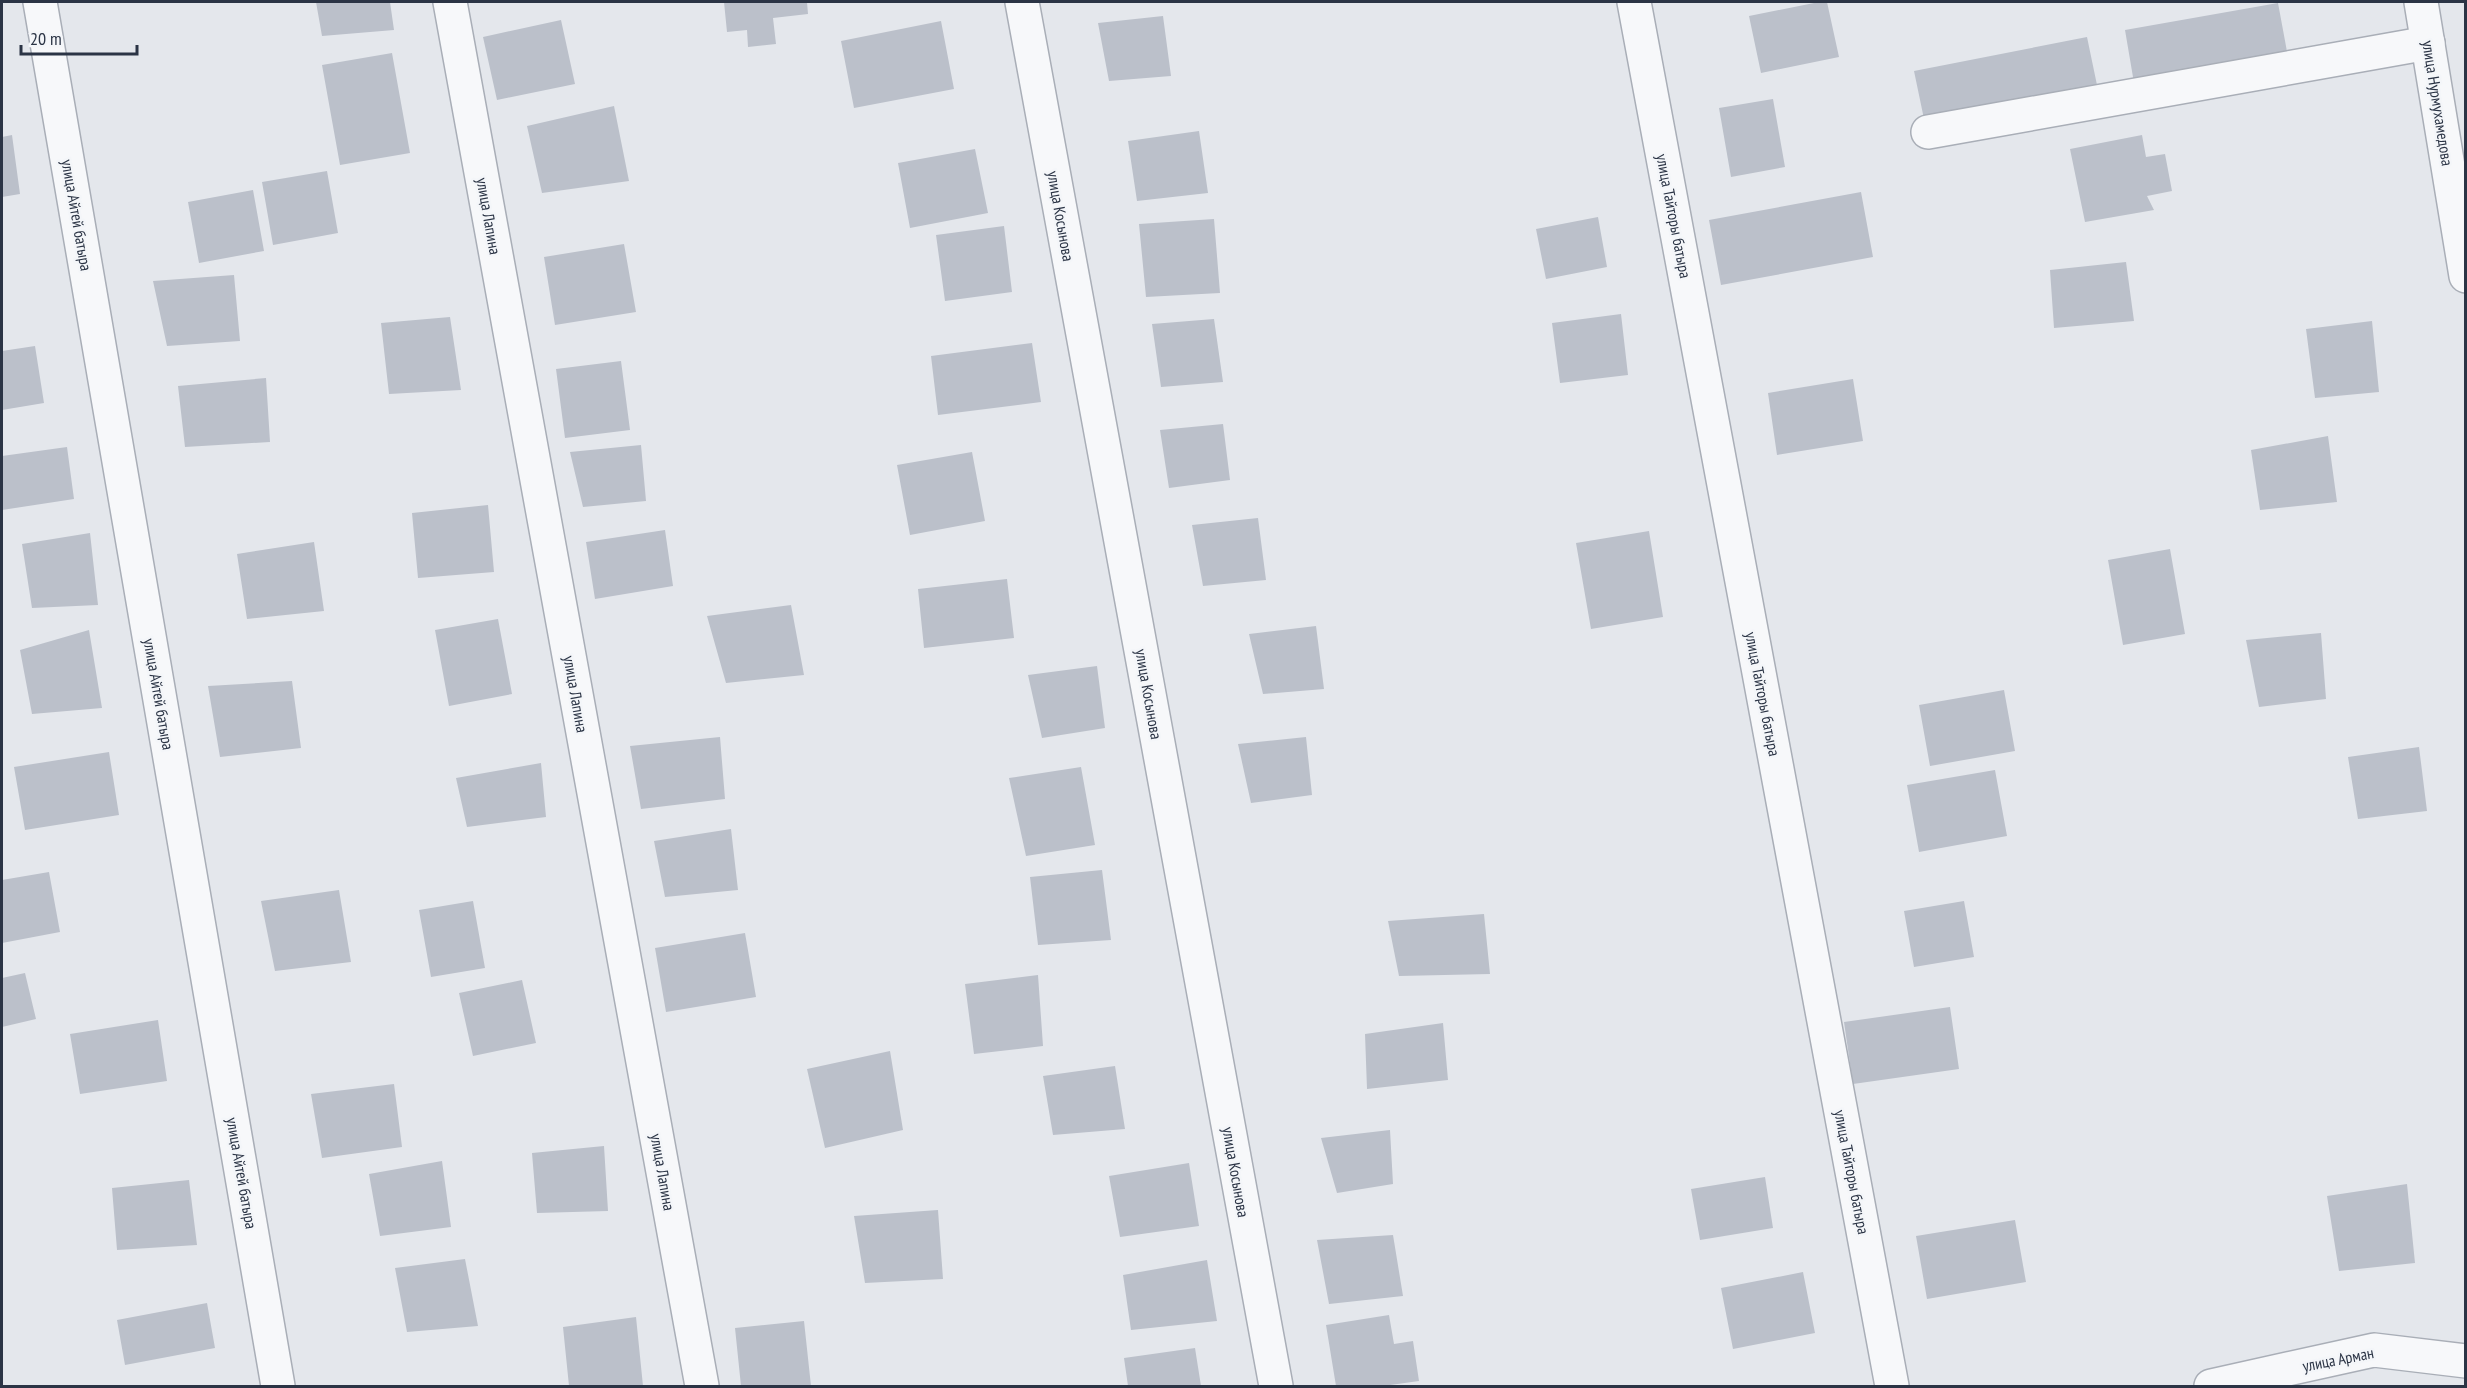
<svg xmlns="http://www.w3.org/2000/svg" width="2467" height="1388" font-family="'PT Sans Narrow',sans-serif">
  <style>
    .building { fill: #bbc0ca }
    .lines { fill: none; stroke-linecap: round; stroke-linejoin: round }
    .minor-casing { stroke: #a9aeb7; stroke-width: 36 }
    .tertiary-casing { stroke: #a9aeb7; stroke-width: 36 }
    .minor { stroke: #f7f8fa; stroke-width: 33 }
    .tertiary { stroke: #f7f8fa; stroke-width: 33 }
    .labels { text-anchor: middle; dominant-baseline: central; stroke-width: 5; stroke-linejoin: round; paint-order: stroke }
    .street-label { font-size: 16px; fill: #2b3445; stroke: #f4f6f9 }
  </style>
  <rect width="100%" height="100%" fill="#e4e7ec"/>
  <path class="building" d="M316 2H390L394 30 322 36Z
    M724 2H807L808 14 773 18 776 44 748 47 747 30 727 32Z
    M1819 2H1827L1839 57 1761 73 1749 16Z
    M2278 3 2288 57 2134 83 2125 30Z
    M1163 16 1171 76 1109 81 1098 23Z
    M561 20 575 84 497 100 483 37Z
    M941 21 954 89 854 108 841 41Z
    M2087 37 2097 85 1924 119 1914 71Z
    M392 53 410 153 340 165 322 65Z
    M1773 99 1785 167 1731 177 1719 108Z
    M614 106 629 181 542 193 527 126Z
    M1199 131 1208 193 1137 201 1128 141Z
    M12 135 20 194 2 197V137Z
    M2142 135 2146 157 2165 154 2172 191 2147 196 2154 210 2085 222 2070 149Z
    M975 149 988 213 910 228 898 163Z
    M327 171 338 233 273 245 262 182Z
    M253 190 264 251 199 263 188 202Z
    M1861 192 1873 257 1721 285 1709 220Z
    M1598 217 1607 267 1546 279 1536 229Z
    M1214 219 1220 293 1146 297 1139 224Z
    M1004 226 1012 292 945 301 936 235Z
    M624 244 636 312 555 325 544 257Z
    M2126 262 2134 321 2054 328 2050 270Z
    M234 275 240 341 167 346 153 281Z
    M1621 314 1628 375 1560 383 1552 323Z
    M450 317 461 390 389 394 381 323Z
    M1214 319 1223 382 1161 387 1152 324Z
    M2372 321 2379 392 2315 398 2306 329Z
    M1032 343 1041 402 938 415 931 356Z
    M35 346 44 403 2 410V351Z
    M621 361 630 430 565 438 556 369Z
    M266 378 270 442 185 447 178 386Z
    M1853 379 1863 441 1777 455 1768 393Z
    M1223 424 1230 480 1169 488 1160 430Z
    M2328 436 2337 502 2260 510 2251 450Z
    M641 445 646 501 583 507 570 452Z
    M67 447 74 499 2 510V456Z
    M972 452 985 521 910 535 897 465Z
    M488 505 494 572 418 578 412 513Z
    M1258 518 1266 580 1203 586 1192 525Z
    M665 530 673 586 595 599 586 542Z
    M1649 531 1663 617 1591 629 1576 543Z
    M90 533 98 605 32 608 22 544Z
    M314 542 324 611 247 619 237 554Z
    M2170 549 2185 634 2123 645 2108 560Z
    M1007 579 1014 638 924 648 918 589Z
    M791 605 804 675 726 683 707 616Z
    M498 619 512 694 449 706 435 630Z
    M1316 626 1324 689 1263 694 1249 634Z
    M89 630 102 708 32 714 20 650Z
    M2321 633 2326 699 2259 707 2246 640Z
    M1097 666 1105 728 1042 738 1028 675Z
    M292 681 301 748 220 757 208 686Z
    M2004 690 2015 751 1930 766 1919 705Z
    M720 737 725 799 641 809 630 746Z
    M1306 737 1312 795 1251 803 1238 744Z
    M2419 747 2427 811 2358 819 2348 757Z
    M109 752 119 815 25 830 14 767Z
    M541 763 546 817 467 827 456 778Z
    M1081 767 1095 845 1026 856 1009 778Z
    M1995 770 2007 836 1919 852 1907 785Z
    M731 829 738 890 665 897 654 841Z
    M1102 870 1111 940 1038 945 1030 877Z
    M49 872 60 932 2 943V880Z
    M339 890 351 962 275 971 261 901Z
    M473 901 485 968 431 977 419 910Z
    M1964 901 1974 957 1914 967 1904 911Z
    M1484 914 1490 974 1399 976 1388 921Z
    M745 933 756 997 666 1012 655 948Z
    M25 973 36 1019 2 1027V978Z
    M1038 975 1043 1046 974 1054 965 984Z
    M522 980 536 1043 473 1056 459 993Z
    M1950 1007 1959 1069 1853 1084 1844 1022Z
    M158 1020 167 1081 80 1094 70 1034Z
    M1443 1023 1448 1080 1367 1089 1365 1034Z
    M890 1051 903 1130 825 1148 807 1069Z
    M1115 1066 1125 1129 1053 1135 1043 1076Z
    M394 1084 402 1147 322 1158 311 1094Z
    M1390 1130 1393 1184 1337 1193 1321 1138Z
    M604 1146 608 1211 537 1213 532 1153Z
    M442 1161 451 1227 380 1236 369 1174Z
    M1189 1163 1199 1226 1120 1237 1109 1176Z
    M1765 1177 1773 1228 1700 1240 1691 1189Z
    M189 1180 197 1245 117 1250 112 1188Z
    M2407 1184 2415 1263 2339 1271 2327 1196Z
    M938 1210 943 1279 865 1283 854 1216Z
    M2015 1220 2026 1282 1927 1299 1916 1236Z
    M1393 1235 1403 1296 1329 1304 1317 1240Z
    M465 1259 478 1326 407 1332 395 1268Z
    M1207 1260 1217 1321 1131 1330 1123 1275Z
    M1803 1272 1815 1333 1733 1349 1721 1288Z
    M207 1303 215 1348 125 1365 117 1320Z
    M1389 1315 1394 1344 1413 1341 1419 1381 1383 1386H1336L1326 1325Z
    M636 1317 643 1386H569L563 1327Z
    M804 1321 811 1386H741L735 1328Z
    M1195 1348 1201 1386H1128L1124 1358Z"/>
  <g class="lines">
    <defs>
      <path id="minor" d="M40 2 278 1386
        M450 2 702 1386
        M1634 2 1892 1386
        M1928 132 2428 43"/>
      <path id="tertiary" d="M1022 2 1276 1386
        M2421 2 2466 276
        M2211 1386 2374 1350 2466 1361"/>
    </defs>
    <use href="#minor" class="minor-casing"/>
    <use href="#tertiary" class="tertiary-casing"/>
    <use href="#minor" class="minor"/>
    <use href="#tertiary" class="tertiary"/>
  </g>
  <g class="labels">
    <g class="street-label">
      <text transform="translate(2438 103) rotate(81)">улица Нурмухамедова</text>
      <text transform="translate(77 215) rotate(80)">улица Айтей батыра</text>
      <text transform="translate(489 216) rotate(80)">улица Лапина</text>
      <text transform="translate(1061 216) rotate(80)">улица Косынова</text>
      <text transform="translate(1674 216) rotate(79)">улица Тайторы батыра</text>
      <text transform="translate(159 694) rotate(80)">улица Айтей батыра</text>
      <text transform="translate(576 694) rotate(80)">улица Лапина</text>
      <text transform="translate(1149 694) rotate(80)">улица Косынова</text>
      <text transform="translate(1763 694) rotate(79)">улица Тайторы батыра</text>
      <text transform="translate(663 1172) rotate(80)">улица Лапина</text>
      <text transform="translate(1236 1172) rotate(80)">улица Косынова</text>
      <text transform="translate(1852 1172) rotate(79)">улица Тайторы батыра</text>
      <text transform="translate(242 1173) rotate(80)">улица Айтей батыра</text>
      <text transform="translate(2338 1359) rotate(-11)">улица Арман</text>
    </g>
  </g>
  <rect width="2467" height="1388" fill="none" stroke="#2b3445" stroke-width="6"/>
  <path d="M21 45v9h116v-9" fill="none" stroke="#2b3445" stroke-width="3"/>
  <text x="30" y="45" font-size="18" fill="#2b3445" stroke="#f4f6f9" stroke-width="4.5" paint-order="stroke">20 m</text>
</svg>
